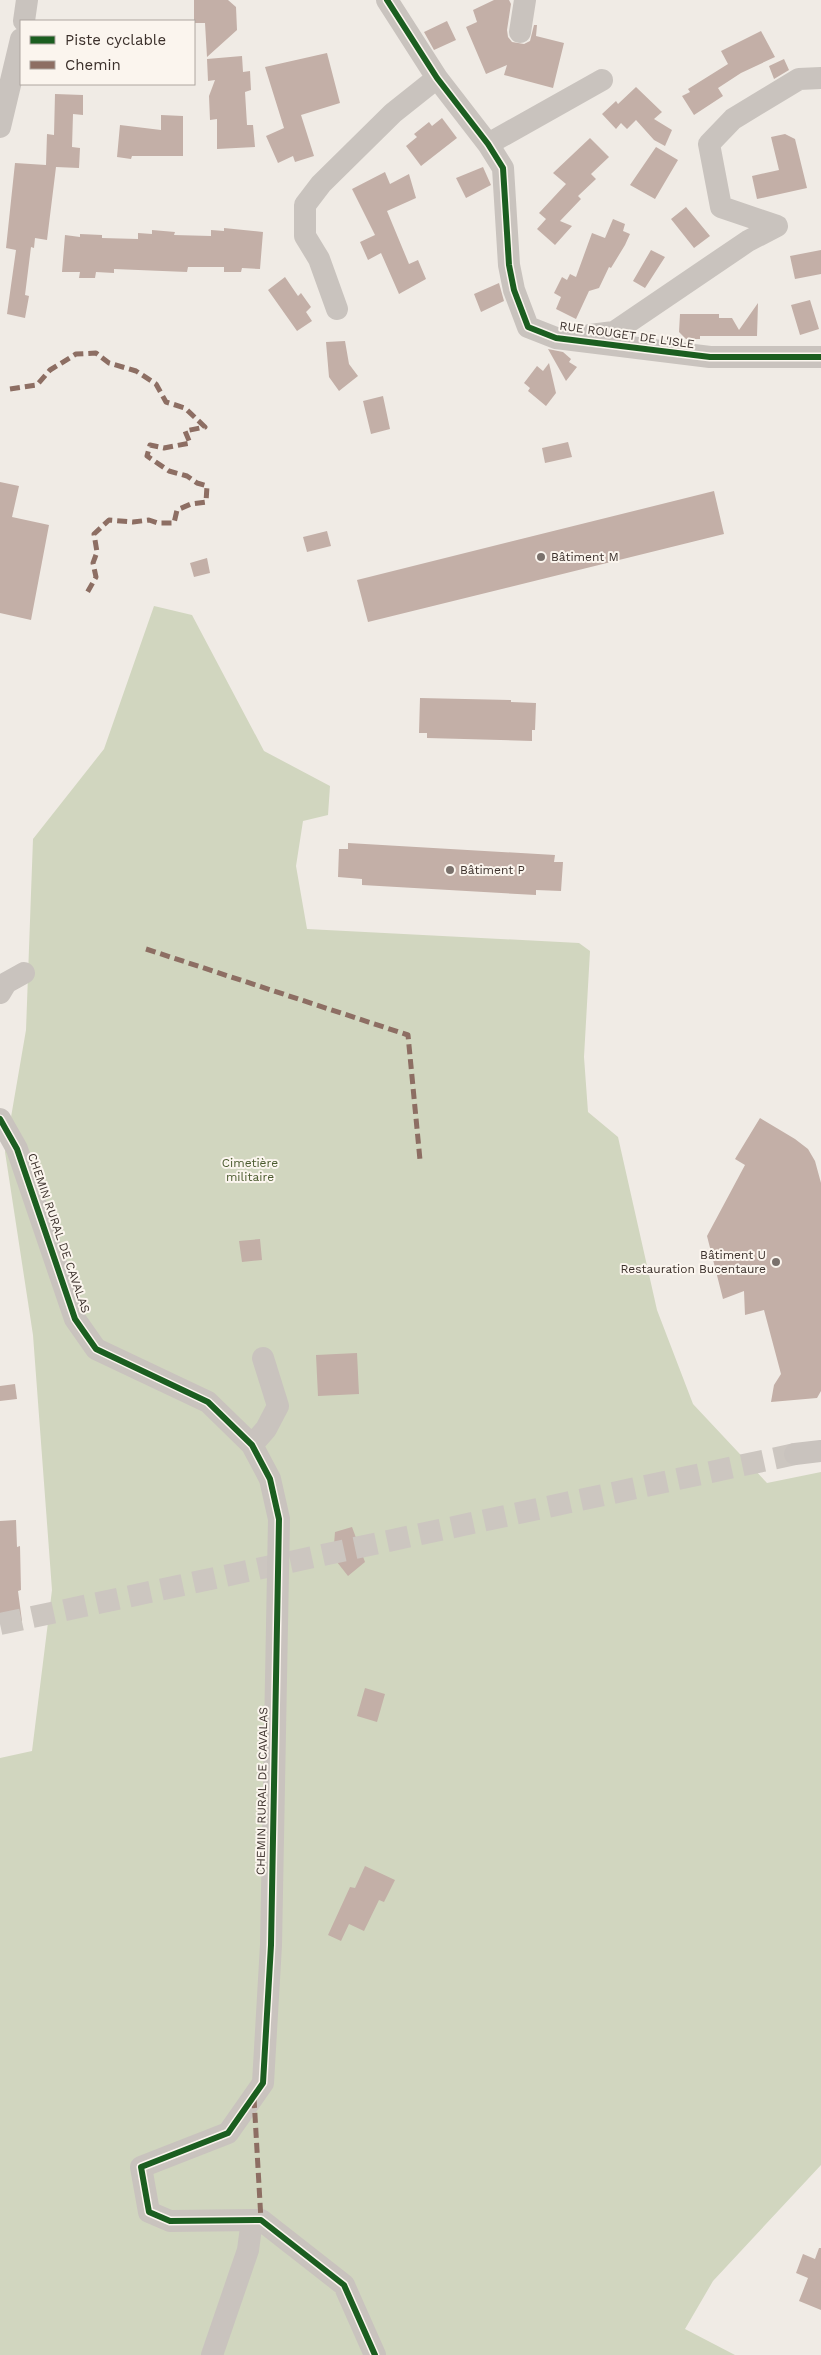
<svg xmlns="http://www.w3.org/2000/svg" width="821" height="2355" font-family="'Work Sans',sans-serif">
  <style>
    .green { fill: #d1d6bf }
    .building { fill: #c3afa7 }
    .lines { fill: none; stroke-linecap: round; stroke-linejoin: round }
    .minor-tunnel { stroke: #ccc6c0; stroke-width: 22; stroke-dasharray: 22 11; stroke-linecap: butt }
    .minor { stroke: #c9c3be; stroke-width: 22 }
    .quiet { stroke: #8d6e63; stroke-width: 5; stroke-dasharray: 10 5; stroke-linecap: butt }
    .cycleway-casing { stroke: #fbf5ee; stroke-width: 9 }
    .cycleway { stroke: #1b5e20; stroke-width: 6 }
    .poi-dot { fill: #7a716c; stroke: #fbf5ee; stroke-width: 2 }
    .labels { text-anchor: middle; dominant-baseline: central; stroke-width: 4; stroke-linejoin: round; paint-order: stroke }
    .street-label { font-size: 12px; fill: #3b302b; stroke: #fbf5ee }
    .poi-label { font-size: 12px; fill: #3b302b; stroke: #fbf5ee; text-anchor: start }
    .park-label { font-size: 12px; fill: #4a5a2e; stroke: #fbf5ee }
  </style>
  <rect width="100%" height="100%" fill="#f0ebe5"/>
  <path class="green" d="M154 606 192 615 264 751 330 786 328 815 303 821 296 866 307 929 579 943 590 951 584 1057 588 1112 618 1137 657 1310 693 1404 767 1483 821 1472V2165L713 2281 685 2329 735 2355H0V1758L32 1751 52 1590 33 1335 5 1152 26 1030 33 839 104 749Z"/>
  <path class="building" d="M194 0H228L236 7 237 30 207 57 205 23H194Z
    M494 0H509L511 4 507 30 508 37 512 42 524 44 530 41 534 25H537L536 36 564 43 553 88 504 75 507 65 486 74 466 27 477 22 473 10Z
    M447 21 456 40 434 50 424 32Z
    M761 31 775 57 741 73 718 88 723 96 694 115 682 96 690 92 688 89 728 64 721 51Z
    M327 53 340 103 301 115 314 156 295 162 293 156 278 163 266 136 284 128 265 67Z
    M242 56 243 72 250 71 251 90 245 92 247 125H253L255 147 217 149V119L210 120 209 96 215 80 208 81 207 59Z
    M784 59 789 70 774 79 769 66Z
    M636 87 662 112 654 119 672 130 665 146 654 140 636 120 627 129 621 123 616 129 602 114 616 101 618 104Z
    M55 94 83 95V115L73 114 72 147 80 148 79 168 56 167 47 240 35 238 34 248 31 247 25 295 29 296 25 318 7 314 16 250 6 248 15 163 46 165 47 134 54 135Z
    M161 115 183 116V156H132L131 159 117 157 120 125 161 130Z
    M442 118 457 138 421 166 406 146 417 137 414 134 429 122 432 126Z
    M785 134 795 139 807 188 757 199 752 176 779 170 771 137Z
    M590 138 609 157 591 174 596 179 578 196 581 199 560 221 572 226 555 245 537 229 546 219 539 213 566 184 553 173Z
    M656 147 678 160 655 199 630 185Z
    M483 167 491 185 466 198 456 178Z
    M385 172 390 184 409 174 416 198 387 211 409 264 418 260 426 279 399 294 381 253 368 260 360 242 375 235 352 189Z
    M686 207 710 236 694 248 671 219Z
    M613 219 625 224 623 231 630 234 625 245 611 268 609 267 599 288 589 291 576 319 556 309 561 297 554 293 562 277 567 280 570 274 576 277 592 233 605 238Z
    M224 228 263 232 260 269 242 268 241 272H224V267H188L187 272 114 269V273L96 272 95 278H79L80 272H62L65 235 80 237V234L102 235V238L138 239V233L152 234V230L175 232 174 235 211 236V230L224 231Z
    M651 250 665 257 645 288 633 281Z
    M821 250V274L795 279 790 256Z
    M285 277 298 296 301 293 311 307 306 312 312 321 297 331 268 290Z
    M499 283 504 301 481 312 474 294Z
    M810 300 819 329 800 335 791 305Z
    M758 303 757 336H700V339H686L679 332 680 314H719V318H732L739 330Z
    M345 341 349 364 358 376 339 391 329 377 326 342Z
    M548 349 563 352 571 359 569 362 577 367 566 381Z
    M549 363 556 393 546 406 528 391 530 388 524 383 537 366 543 371Z
    M383 396 390 429 371 434 363 401Z
    M568 442 572 457 545 463 542 448Z
    M0 482 19 486 12 517 49 525 31 620 0 613Z
    M714 491 724 534 368 622 357 580Z
    M327 531 331 546 307 552 303 537Z
    M207 558 210 573 194 577 190 563Z
    M420 698 511 700V702L536 703 535 730H532V741L427 738V733H419Z
    M348 843 555 855 554 862H563L561 891 536 890V895L362 885V879L338 877 339 849H348Z
    M760 1118 795 1139 808 1149 815 1161 821 1183V1391L817 1398 771 1402 774 1385 781 1374 764 1310 745 1315 744 1291 723 1299 707 1236 745 1165 735 1159Z
    M260 1239 262 1260 242 1262 239 1241Z
    M357 1353 359 1394 318 1396 316 1355Z
    M15 1384 17 1399 0 1401V1386Z
    M16 1520 17 1547 20 1546 21 1590 18 1591 22 1621 0 1623V1521Z
    M352 1527 365 1562 348 1576 333 1557 335 1532Z
    M365 1688 385 1694 377 1722 357 1716Z
    M365 1866 395 1880 384 1902 379 1900 364 1931 349 1924 341 1941 328 1935 350 1887 355 1888Z
    M819 2248H821V2310L799 2301 808 2278 796 2273 803 2254 815 2259Z"/>
  <g class="lines">
    <path class="minor-tunnel" d="M0 1624 795 1454"/>
    <path class="minor" d="M387 0 437 78 488 144 503 168 509 265 514 290 528 327 556 338 710 357H821
      M24 21 27 0
      M520 32 525 0
      M0 127 21 39
      M488 144 602 80
      M337 309 319 259 305 236V205L321 184 393 113 437 78
      M590 335 614 332 748 241 777 226 721 207 709 144 733 119 799 79 821 78
      M0 993 6 983 24 973
      M0 1119 17 1149 75 1319 96 1349 208 1402 252 1445 270 1479 279 1519 271 1945 263 2083 228 2133 141 2167 149 2212 170 2221 261 2220 344 2285 375 2355
      M252 1445 266 1429 278 1406 263 1358
      M795 1454 821 1451
      M212 2355 248 2250 252 2220"/>
    <path class="quiet" d="M10 389 37 385 50 370 76 354 96 353 109 363 136 371 156 384 166 402 185 408 205 427 185 431 190 443 164 448 150 445 147 456 169 471 187 476 197 483 207 486 206 502 191 504 177 510 174 523H158L149 520 133 522 109 520 94 534 97 552 93 563 96 577 87 593
      M146 949 408 1035 420 1160
      M254 2098 261 2220"/>
    <defs>
      <path id="cycleway" d="M387 0 437 78 488 144 503 168 509 265 514 290 528 327 556 338 710 357H821
        M0 1119 17 1149 75 1319 96 1349 208 1402 252 1445 270 1479 279 1519 271 1945 263 2083 228 2133 141 2167 149 2212 170 2221 261 2220 344 2285 375 2355"/>
    </defs>
    <use href="#cycleway" class="cycleway-casing"/>
    <use href="#cycleway" class="cycleway"/>
  </g>
  <g class="poi-dot">
    <circle cx="541" cy="557" r="5"/>
    <circle cx="450" cy="870" r="5"/>
    <circle cx="776" cy="1262" r="5"/>
  </g>
  <g class="labels">
    <g class="street-label">
      <text transform="translate(627 335) rotate(8)">RUE ROUGET DE L'ISLE</text>
      <text transform="translate(59 1233) rotate(71)">CHEMIN RURAL DE CAVALAS</text>
      <text transform="translate(262 1791) rotate(-89)">CHEMIN RURAL DE CAVALAS</text>
    </g>
    <g class="poi-label">
      <text x="551" y="557">Bâtiment M</text>
      <text x="460" y="870">Bâtiment P</text>
      <text x="766" y="1255" text-anchor="end">Bâtiment U<tspan x="766" dy="14">Restauration Bucentaure</tspan></text>
    </g>
    <g class="park-label">
      <text x="250" y="1163">Cimetière<tspan x="250" dy="14">militaire</tspan></text>
    </g>
  </g>
  <rect x="20" y="20" width="175" height="65" fill="#fbf5ee" stroke="#aea6a0"/>
  <rect x="30" y="36" width="25" height="8" fill="#1b5e20" stroke="#aea6a0"/>
  <text x="65" y="45" font-size="15" fill="#3b302b">Piste cyclable</text>
  <rect x="30" y="61" width="25" height="8" fill="#8d6e63" stroke="#aea6a0"/>
  <text x="65" y="70" font-size="15" fill="#3b302b">Chemin</text>
</svg>
